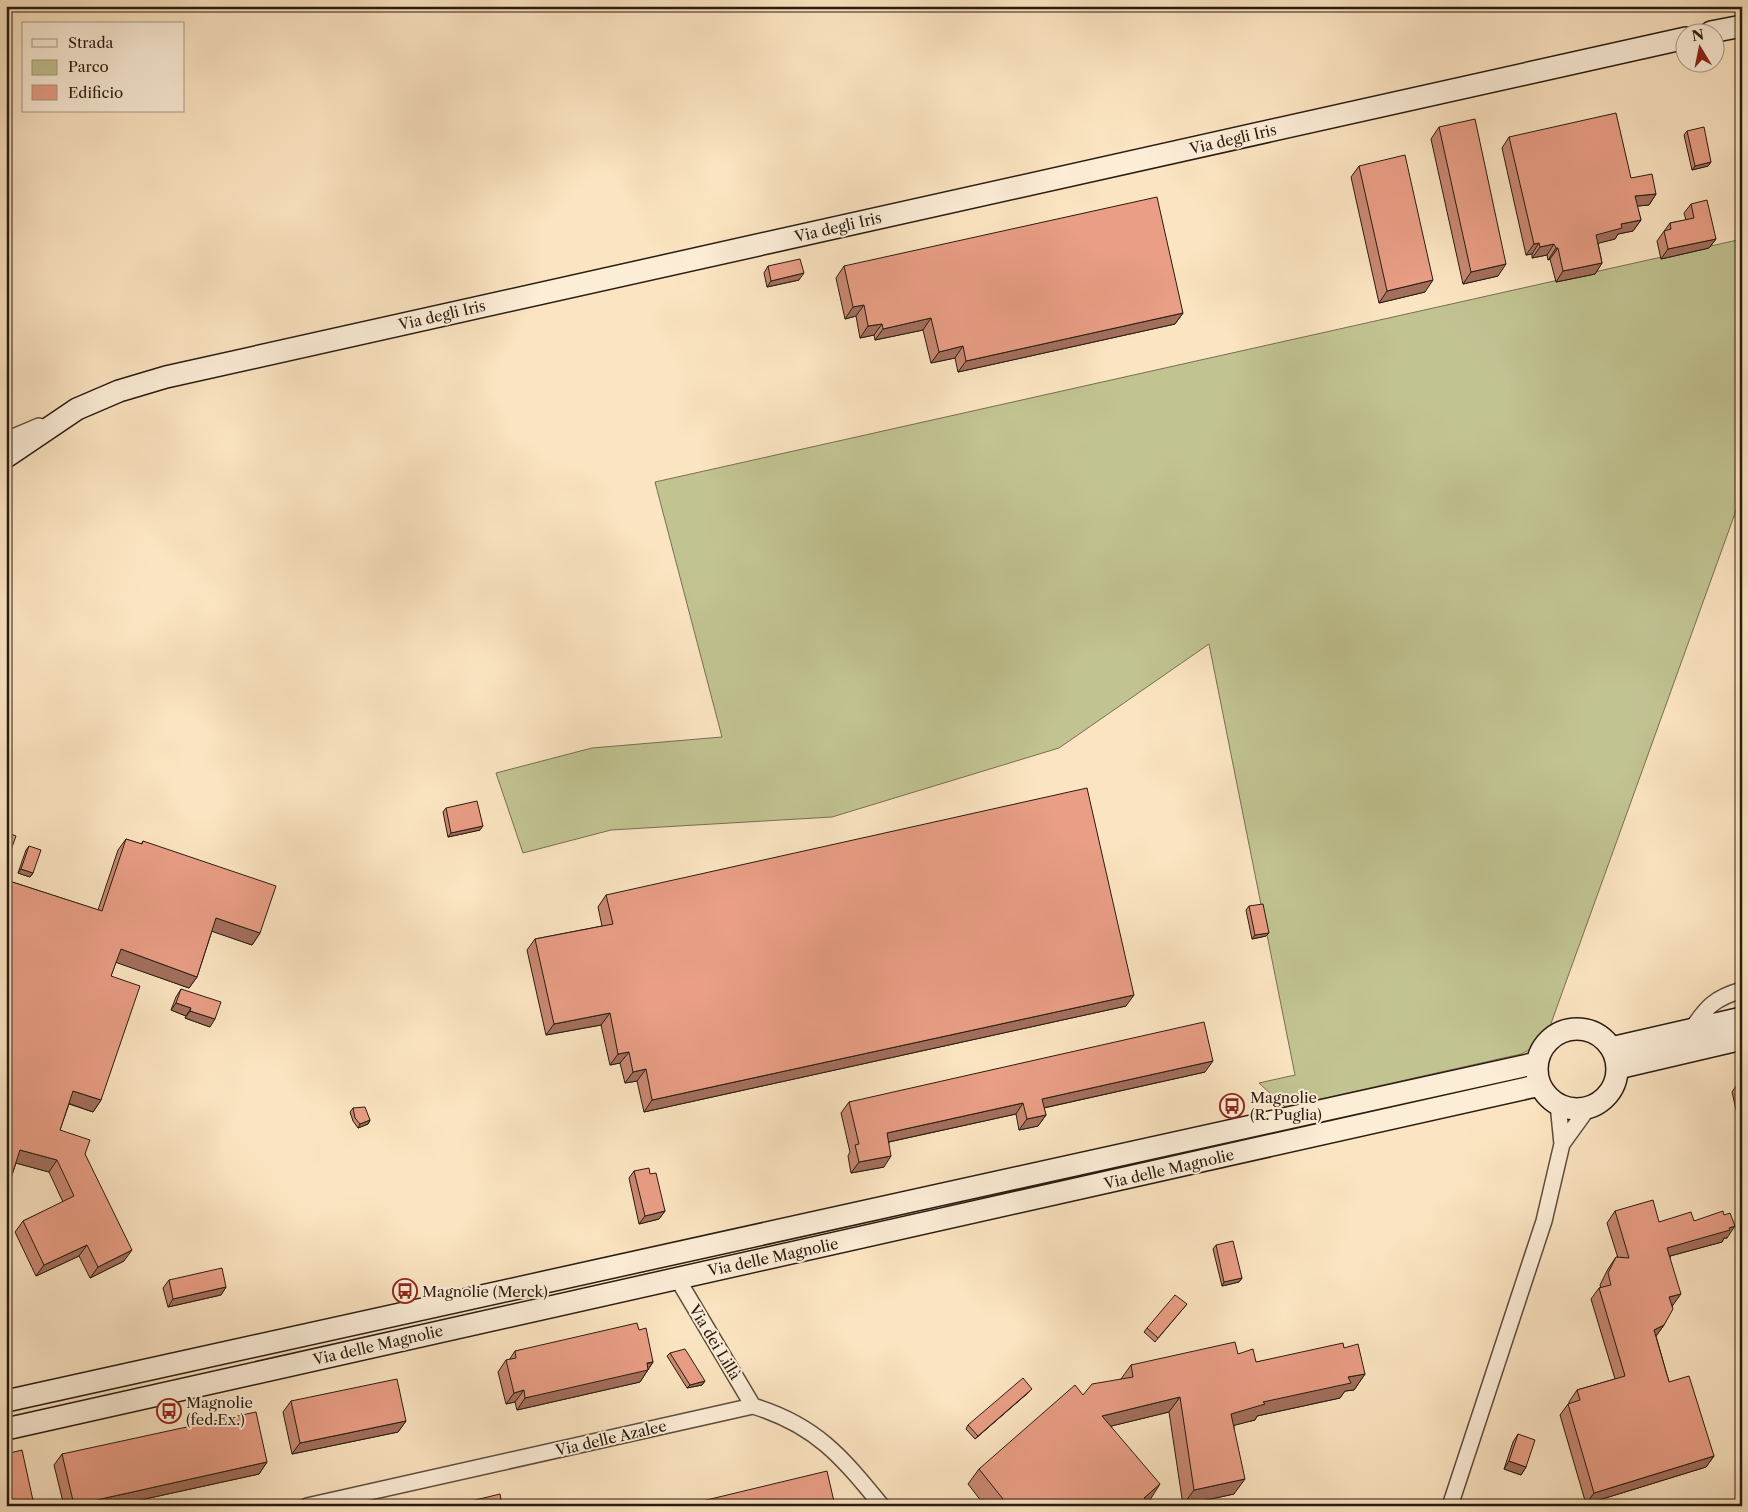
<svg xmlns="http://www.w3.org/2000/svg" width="1748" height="1512" font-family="'Libre Caslon Text',serif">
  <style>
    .green { fill: #c1c391; stroke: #766f50 }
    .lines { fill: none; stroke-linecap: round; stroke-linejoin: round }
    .street-casing { stroke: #5e4d3c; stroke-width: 18 }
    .secondary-casing { stroke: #2a1b10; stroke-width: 24 }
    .street { stroke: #fcedd7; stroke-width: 15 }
    .secondary { stroke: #fcedd7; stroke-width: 21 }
    .wall { fill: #c88872; stroke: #2a1b10 }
    .shaded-wall { fill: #a36f5d; stroke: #2a1b10 }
    .building { fill: #e99e85; stroke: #2a1b10 }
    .labels { text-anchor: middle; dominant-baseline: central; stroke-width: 4; stroke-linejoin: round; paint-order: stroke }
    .street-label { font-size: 15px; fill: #2a1b10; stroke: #fcedd7 }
    .poi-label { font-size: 15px; fill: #2a1b10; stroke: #fcedd7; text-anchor: start }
  </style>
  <rect width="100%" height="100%" fill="#fbe4c1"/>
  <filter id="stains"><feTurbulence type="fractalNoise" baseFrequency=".004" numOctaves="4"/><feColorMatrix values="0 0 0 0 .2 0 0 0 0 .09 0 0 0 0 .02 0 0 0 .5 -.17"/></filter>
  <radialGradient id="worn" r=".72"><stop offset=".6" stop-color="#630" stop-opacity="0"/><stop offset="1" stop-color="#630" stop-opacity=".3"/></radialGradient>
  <path class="green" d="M1742 239V494L1549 1029 1533 1048 1521 1054 1285 1107 1259 1083 1295 1075 1209 644 1059 748 832 817 611 830 523 853 496 773 592 748 722 737 655 482Z"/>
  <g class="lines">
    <defs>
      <path id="street" d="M1740 6 1742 8
        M6 440 39 426
        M1692 1029C1707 1006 1715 998 1742 990
        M1562 1144 1588 1108
        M677 1278 753 1406
        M307 1506 753 1406C816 1425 842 1457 882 1506
        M1450 1506 1544 1221 1562 1144 1558 1104"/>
      <path id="secondary" d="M1711 32 1742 26
        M6 457 77 409 119 391 166 377 1686 38
        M1537 1069a40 40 0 1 1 80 0a40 40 0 1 1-80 0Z
        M1611 1048 1742 1018
        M1618 1068 1742 1039
        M6 1401 1537 1063
        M6 1429 1540 1085"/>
    </defs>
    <use href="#street" class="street-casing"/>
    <use href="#secondary" class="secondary-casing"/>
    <use href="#street" class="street"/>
    <use href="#secondary" class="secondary"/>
  </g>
  <path class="wall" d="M1439 127 1498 276 1463 284 1431 139Z
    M1687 131 1711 162 1708 166 1692 170 1684 135Z
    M1509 137 1631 178 1656 194 1649 205 1637 206 1641 220 1633 231 1618 234 1615 239 1598 243 1602 263 1595 274 1556 282 1550 259 1548 260 1547 255 1532 258V254L1526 255 1502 148Z
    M1359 166 1425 292 1379 303 1351 177Z
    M1691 204 1716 239 1709 248 1661 259 1657 241 1670 223 1686 220 1684 213Z
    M768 266 799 280 767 287 764 273Z
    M844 266 1183 313 1175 324 958 372 955 358 931 363 923 330 875 340 874 335 860 338 856 316 845 319 836 278Z
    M446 808 480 830 448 837 443 812Z
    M126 839 141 844 143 841 260 933 252 945 212 931 197 977 189 988 116 962 111 976 101 1100 93 1112 69 1104 60 1130 85 1154 124 1261 90 1278 79 1256 36 1276 15 1232 23 1221 63 1202 49 1172 16 1163 6 1193V880L98 910 118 850Z
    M29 846 33 873 30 877 18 873 26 850Z
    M606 895 1126 1006 644 1112 637 1081 625 1083 620 1063 610 1065 601 1025 546 1035 527 950 535 939 602 926 598 907Z
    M1249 906 1269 933 1266 936 1252 939 1246 910Z
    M181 989 210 1027 185 1018 186 1016 171 1010 176 997Z
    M1205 1072 1044 1108 1046 1115 1038 1126 1019 1130 1016 1114 889 1142 884 1167 851 1173 848 1156 850 1152 841 1113 849 1102Z
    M1740 1080H1742V1136L1732 1092Z
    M353 1108 370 1120 368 1124 358 1128 353 1121 350 1112Z
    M634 1171 650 1174 665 1211 659 1219 639 1224 629 1178Z
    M1615 1211 1659 1222 1694 1221 1727 1238H1724L1722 1242 1670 1256 1673 1305 1664 1325 1656 1336 1669 1382 1714 1456 1706 1467 1586 1504 1560 1415 1568 1404 1569 1403V1402L1577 1390 1615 1379 1591 1299 1599 1288H1601L1600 1285 1608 1269 1616 1257 1618 1258 1607 1223Z
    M1216 1245 1242 1278 1239 1282 1222 1286 1213 1249Z
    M169 1280 226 1287 221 1295 168 1307 163 1288Z
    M1187 1304 1155 1342 1144 1332 1147 1328Z
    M639 1330 653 1362 640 1382 517 1410 515 1402 506 1404 498 1372 506 1360H509L515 1351Z
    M1344 1348 1365 1374 1354 1390 1345 1391 1340 1398 1257 1416 1255 1420 1234 1425V1494L1183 1505 1169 1412 1111 1426 1150 1500 1148 1502 1152 1506H985L968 1484 979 1469 1121 1379 1131 1365 1238 1354 1256 1362Z
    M670 1353 705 1381 702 1385 687 1388 667 1356Z
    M1032 1389 1029 1392 975 1439 966 1429 968 1425Z
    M291 1401 406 1421 398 1432 292 1454 283 1412Z
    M1518 1434 1526 1467 1521 1475 1504 1469 1513 1442Z
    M62 1454 267 1462 259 1474 113 1506H64L54 1465Z"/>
  <path class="shaded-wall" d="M1711 162 1708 166 1692 170 1695 166Z
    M1656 194 1649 205 1628 207 1635 196Z
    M1641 220 1633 231 1618 234 1615 239 1588 246 1596 235 1621 224Z
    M1716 239 1709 248 1661 259 1668 249Z
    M1539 243 1532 254 1526 255 1534 244Z
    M1554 244 1547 255 1532 258 1540 247Z
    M1556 248H1558L1550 259 1548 260Z
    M1602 263 1595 274 1556 282 1563 271Z
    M1506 264 1498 276 1463 284 1471 272Z
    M804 273 799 280 767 287 771 281Z
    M1433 280 1425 292 1379 303 1387 291Z
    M864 305 856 316 845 319 853 307Z
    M1183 313 1175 324 958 372 966 361Z
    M931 318 923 330 875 340 883 329Z
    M882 324 874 335 860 338 868 326Z
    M963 346 955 358 931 363 939 352Z
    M483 826 480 830 448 837 451 833Z
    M6 848 11 850 9 854 6 853Z
    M21 869 33 873 30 877 18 873Z
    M216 918 260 933 252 945 208 930Z
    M1269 933 1266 936 1252 939 1255 935Z
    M121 949 197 977 189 988 112 961Z
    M1134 995 1126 1006 644 1112 652 1100Z
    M176 1003 191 1008 186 1016 171 1010Z
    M190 1011 215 1019 210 1027 185 1018Z
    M610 1013 601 1025 546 1035 554 1024Z
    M629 1052 620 1063 610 1065 618 1054Z
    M1213 1061 1205 1072 1034 1110 1042 1099Z
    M646 1069 637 1081 625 1083 633 1072Z
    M73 1091 101 1100 93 1112 65 1102Z
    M1023 1103 1016 1114 879 1144 887 1133Z
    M1046 1115 1038 1126 1019 1130 1027 1119Z
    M370 1120 368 1124 358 1128 360 1124Z
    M20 1150 57 1160 49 1172 12 1162Z
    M891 1156 884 1167 851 1173 859 1162Z
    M665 1211 659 1219 639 1224 645 1216Z
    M1735 1226 1727 1238H1724L1722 1242 1659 1259 1667 1248Z
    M87 1245 79 1256 36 1276 44 1265Z
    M132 1250 124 1261 90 1278 98 1267Z
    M1242 1278 1239 1282 1222 1286 1224 1282Z
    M226 1287 221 1295 168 1307 173 1299Z
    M1681 1294 1673 1305 1661 1309 1669 1297Z
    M1664 1325 1656 1336 1646 1341 1654 1330Z
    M653 1362 640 1382 517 1410 525 1398Z
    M1365 1374 1354 1390 1345 1391 1340 1398 1257 1416 1255 1420 1220 1429 1231 1414 1263 1402 1348 1377Z
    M705 1381 702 1385 687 1388 690 1385Z
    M1032 1389 1029 1392 975 1439 978 1436Z
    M524 1390 515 1402 506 1404 514 1393Z
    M1180 1397 1169 1412 1091 1431 1102 1416Z
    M406 1421 398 1432 292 1454 300 1443Z
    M1714 1456 1706 1467 1586 1504 1594 1493Z
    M1509 1461 1526 1467 1521 1475 1504 1469Z
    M267 1462 259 1474 113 1506H73L74 1505Z
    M1245 1479 1234 1494 1183 1505 1194 1490Z
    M1160 1484 1150 1500 1143 1506 1144 1498Z"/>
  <path class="building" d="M1616 113 1631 178 1652 174 1656 194 1635 196 1641 220 1621 224 1622 228 1596 235 1602 263 1563 271 1558 248H1556L1554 244 1540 247 1539 243 1534 244 1509 137Z
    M1475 119 1506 264 1471 272 1439 127Z
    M1704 127 1711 162 1695 166 1687 131Z
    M1405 155 1433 280 1387 291 1359 166Z
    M1157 197 1183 313 966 361 963 346 939 352 931 318 883 329 882 324 868 326 864 305 853 307 844 266Z
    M1707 200 1716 239 1668 249 1664 231 1671 229 1670 223 1694 218 1691 204Z
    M800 259 804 273 771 281 768 266Z
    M1087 788 1134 995 652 1100 646 1069 633 1072 629 1052 618 1054 610 1013 554 1024 535 939 613 924 606 895Z
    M477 801 483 826 451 833 446 808Z
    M6 832 16 836 11 850 6 848Z
    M126 839 142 844 143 841 276 886 260 933 216 918 197 977 121 949 111 976 140 986 101 1100 73 1091 60 1130 90 1140 85 1154 132 1250 98 1267 87 1245 44 1265 23 1221 74 1196 57 1160 20 1150 6 1193V1136L8 1132 6 1131V880L102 911Z
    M29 846 41 850 33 873 21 869Z
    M1263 904 1269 933 1255 935 1249 906Z
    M181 989 221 1002 215 1019 190 1011 191 1008 176 1003Z
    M1204 1022 1213 1061 1042 1099 1046 1115 1027 1119 1023 1103 887 1133 891 1156 859 1162 855 1145 859 1144 849 1102Z
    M365 1107 370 1120 360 1124 355 1118 353 1108Z
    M649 1168 650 1174 656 1173 665 1211 645 1216 634 1171Z
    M1653 1200 1659 1222 1691 1212 1694 1221 1723 1211 1724 1215 1730 1213 1735 1226 1729 1228 1730 1230 1667 1248 1681 1294 1669 1297 1673 1309 1664 1325 1654 1330 1669 1382 1689 1376 1714 1456 1594 1493 1568 1404 1580 1400 1577 1390 1625 1376 1599 1288 1611 1285 1608 1273 1616 1257 1629 1258 1615 1211Z
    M1233 1241 1242 1278 1224 1282 1216 1245Z
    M222 1268 226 1287 173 1299 169 1280Z
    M1175 1295 1187 1304 1158 1338 1147 1328Z
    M637 1323 639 1330 646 1328 653 1362 647 1363 648 1370 525 1398 524 1390 514 1393 506 1360 516 1358 515 1351Z
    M1235 1342 1238 1354 1253 1349 1256 1362 1343 1343 1344 1348 1358 1344 1365 1374 1348 1377 1351 1383 1263 1402 1265 1404 1231 1414 1245 1479 1194 1490 1180 1397 1102 1416 1160 1484 1144 1498 1152 1506H1005L1001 1501 1003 1499 979 1469 1075 1385 1083 1395 1092 1384 1133 1377 1131 1365Z
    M685 1349 705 1381 690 1385 670 1353Z
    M1023 1378 1032 1389 978 1436 968 1425Z
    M397 1379 406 1421 300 1443 291 1401Z
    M256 1412 267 1462 74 1505 62 1454Z
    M1518 1434 1535 1440 1526 1467 1509 1461Z
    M22 1450 34 1505 29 1506H6V1454Z
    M827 1471 835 1506H694V1503Z
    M500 1494 502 1506H467V1502Z
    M650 1501 651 1506H630Z
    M1240 1502 1243 1506H1236Z"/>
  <defs>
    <symbol id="bus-ring" viewBox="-11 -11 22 22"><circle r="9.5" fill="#fcedd7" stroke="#8f2418" stroke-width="1.5"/><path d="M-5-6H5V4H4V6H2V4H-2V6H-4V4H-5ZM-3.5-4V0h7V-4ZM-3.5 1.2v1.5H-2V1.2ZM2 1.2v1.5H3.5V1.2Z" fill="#8f2418"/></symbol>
  </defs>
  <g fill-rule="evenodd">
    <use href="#bus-ring" x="1218" y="1092" width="28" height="28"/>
    <use href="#bus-ring" x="391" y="1277" width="28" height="28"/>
    <use href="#bus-ring" x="155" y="1397" width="28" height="28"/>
  </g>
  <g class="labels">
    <g class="street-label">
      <text transform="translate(1233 139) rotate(-13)">Via degli Iris</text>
      <text transform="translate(838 227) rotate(-13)">Via degli Iris</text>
      <text transform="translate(442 315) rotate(-13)">Via degli Iris</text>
      <text transform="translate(1169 1169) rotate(-13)">Via delle Magnolie</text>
      <text transform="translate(773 1257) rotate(-12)">Via delle Magnolie</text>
      <text transform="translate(715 1342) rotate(59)">Via dei Lillà</text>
      <text transform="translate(378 1345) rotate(-13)">Via delle Magnolie</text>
      <text transform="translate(611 1438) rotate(-13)">Via delle Azalee</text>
    </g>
    <g class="poi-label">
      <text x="1250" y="1097">Magnolie<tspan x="1250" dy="17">(R. Puglia)</tspan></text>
      <text x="422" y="1291">Magnolie (Merck)</text>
      <text x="186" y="1402">Magnolie<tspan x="186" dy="17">(fed.Ex.)</tspan></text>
    </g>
  </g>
  <rect width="1748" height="1512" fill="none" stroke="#fbe4c1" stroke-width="25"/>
  <rect x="8" y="8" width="1733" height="1497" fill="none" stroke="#2a1b10" stroke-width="2.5"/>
  <rect x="12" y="12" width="1723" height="1487" fill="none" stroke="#2a1b10"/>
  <rect x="22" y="22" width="162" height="90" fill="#fcedd7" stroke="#a89987"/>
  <rect x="32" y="39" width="25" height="8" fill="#fcedd7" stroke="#a89987"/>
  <text x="68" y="48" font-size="15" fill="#2a1b10">Strada</text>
  <rect x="32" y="60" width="25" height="15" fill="#c1c391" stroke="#a89987"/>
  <text x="68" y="72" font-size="15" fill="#2a1b10">Parco</text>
  <rect x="32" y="85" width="25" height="15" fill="#e99e85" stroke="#a89987"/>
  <text x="68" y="98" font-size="15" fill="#2a1b10">Edificio</text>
  <g transform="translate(1700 48) rotate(350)"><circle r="24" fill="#fcedd7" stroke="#a89987"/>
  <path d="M0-4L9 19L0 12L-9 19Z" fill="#8f2418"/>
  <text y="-8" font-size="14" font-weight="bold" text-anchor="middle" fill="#2a1b10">N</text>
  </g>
  <rect width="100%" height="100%" filter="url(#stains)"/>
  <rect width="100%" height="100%" fill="url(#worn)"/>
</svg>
